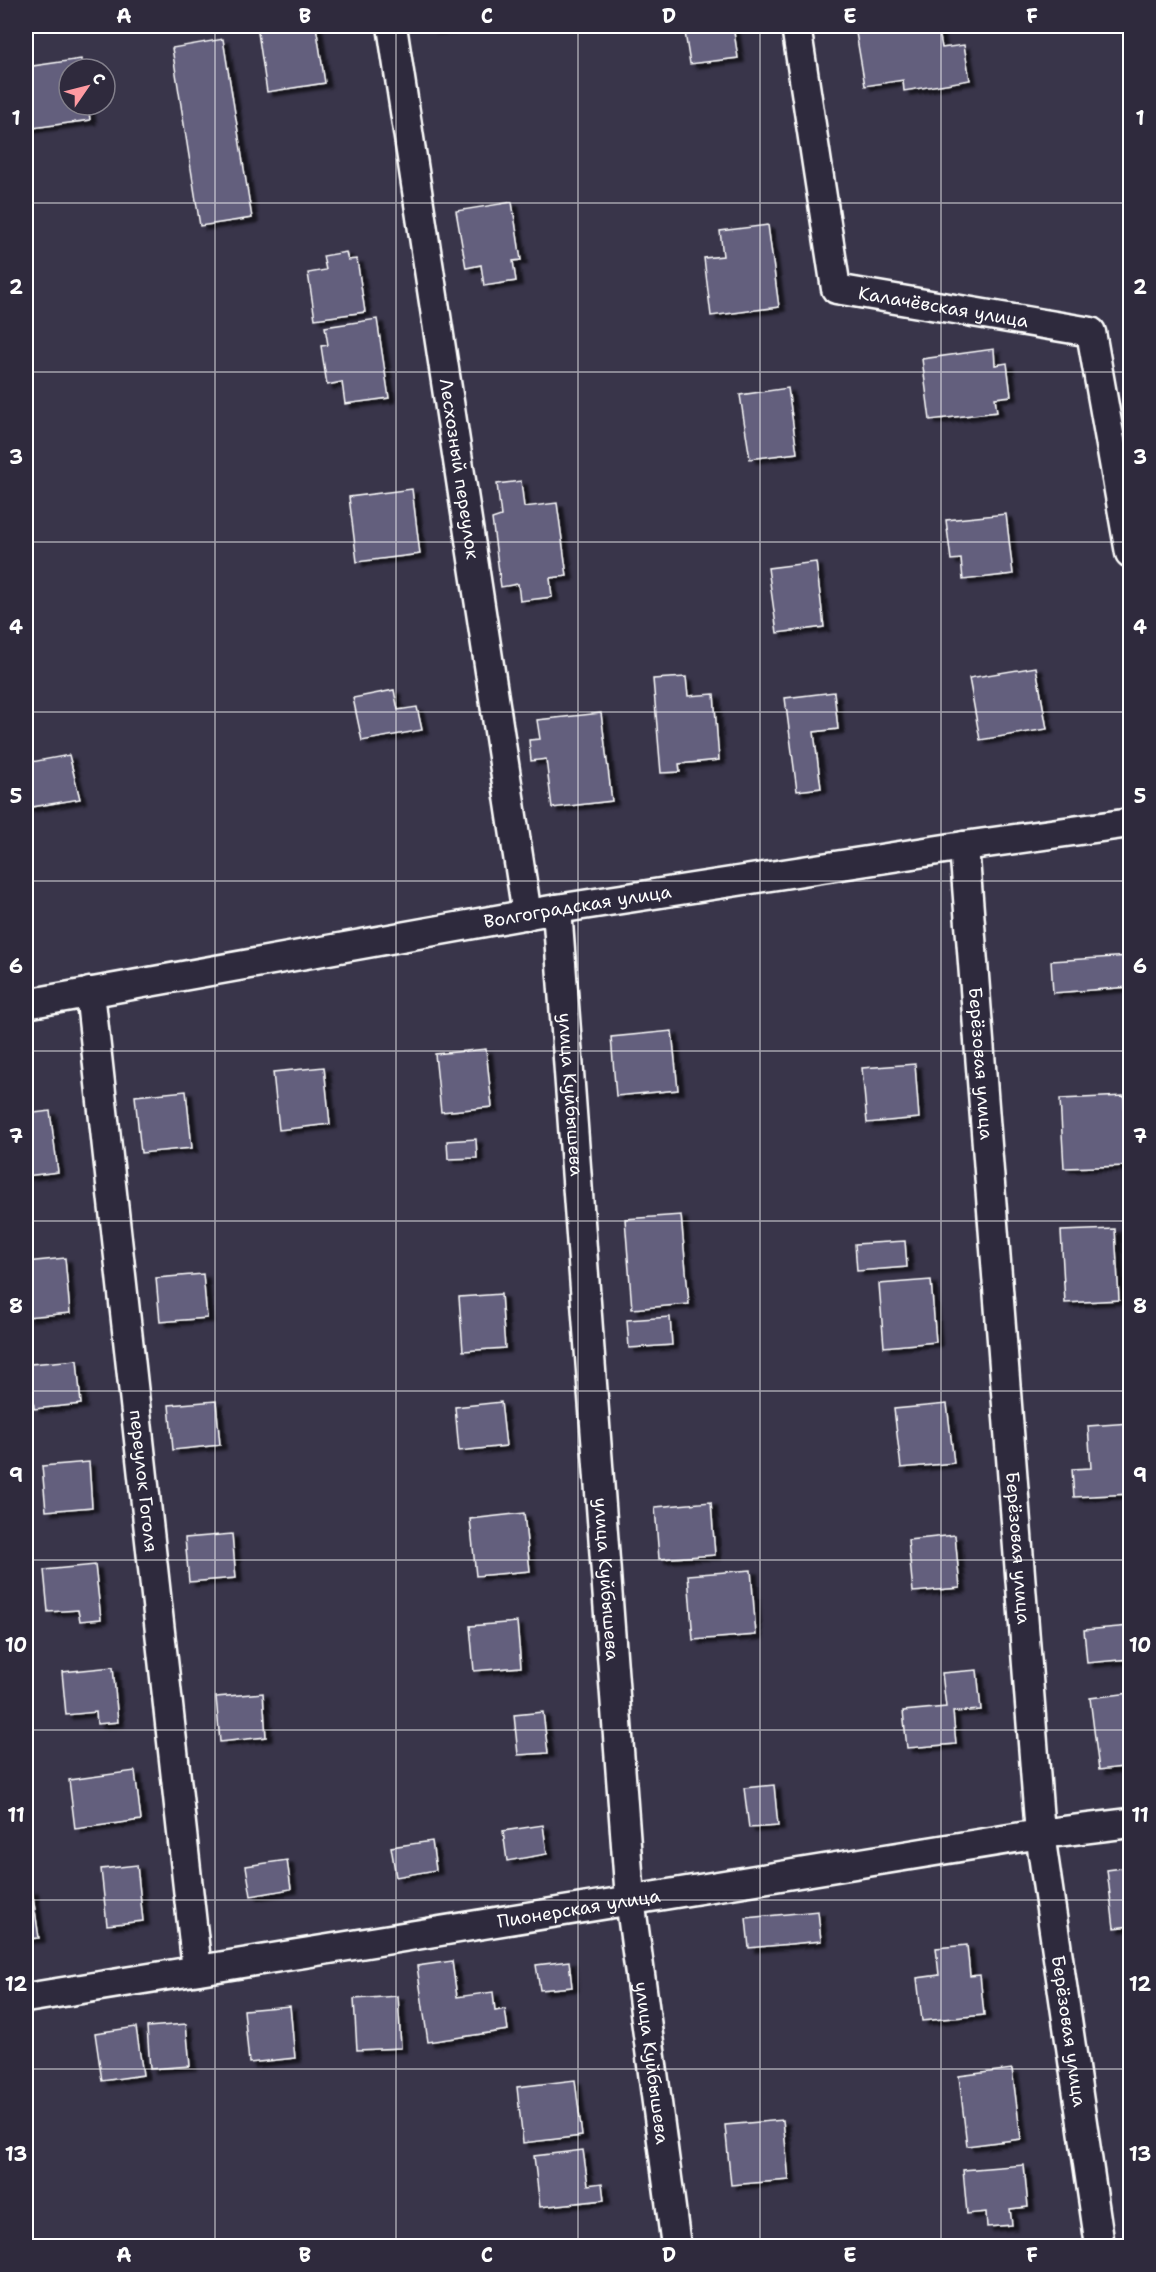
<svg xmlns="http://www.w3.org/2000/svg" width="1156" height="2272" font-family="'Shantell Sans',sans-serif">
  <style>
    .building { fill: #635f7d; stroke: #fff; stroke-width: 1.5; filter: url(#shadow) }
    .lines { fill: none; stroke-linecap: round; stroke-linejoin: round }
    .minor-casing { stroke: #fff; stroke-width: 33 }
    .minor { stroke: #2f2a3d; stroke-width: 28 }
    .grid { fill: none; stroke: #fff; stroke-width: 1.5; stroke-opacity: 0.55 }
    .labels { text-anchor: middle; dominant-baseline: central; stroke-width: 5; stroke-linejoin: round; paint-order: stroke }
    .street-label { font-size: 18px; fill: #fff; stroke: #2f2a3d }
    .neatline { fill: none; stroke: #fff; stroke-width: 2 }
    .grid-label { font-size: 20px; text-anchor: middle; font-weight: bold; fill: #fff }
  </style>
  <defs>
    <filter id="shadow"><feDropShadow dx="6" dy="4" stdDeviation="1.5" flood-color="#0009"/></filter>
  </defs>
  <rect width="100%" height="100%" fill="#39354a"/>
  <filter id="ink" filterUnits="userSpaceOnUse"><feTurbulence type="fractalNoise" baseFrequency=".0167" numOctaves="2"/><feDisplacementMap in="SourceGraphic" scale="12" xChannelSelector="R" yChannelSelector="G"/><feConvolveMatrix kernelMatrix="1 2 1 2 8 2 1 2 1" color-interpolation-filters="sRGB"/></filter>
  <g filter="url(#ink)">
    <path class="building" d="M257 26H316L325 83 267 92Z
      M432 26H475L432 30Z
      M684 26H733L738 58 690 64Z
      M908 26H938L942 48 964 45 970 80 904 91 903 80 865 86 856 33Z
      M223 39 252 218 200 226 172 48Z
      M81 59 82 69H69V105H88L90 120 26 129V67Z
      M512 202 521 260 513 261 516 281 484 286 481 265 466 268 456 211Z
      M768 225 779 307 711 316 704 258 723 256 720 231Z
      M346 252 348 260 357 259 365 312 315 319 308 273 326 270 323 256Z
      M377 319 389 398 345 404 342 382 327 385 321 346 328 345 325 327Z
      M994 349 995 365 1007 363 1011 396 995 398 997 412 930 420 922 359Z
      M788 388 797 453 750 459 740 395Z
      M521 481 524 507 557 503 567 576 550 578 552 597 520 601 518 584 501 587 492 519 501 516 497 484Z
      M412 489 420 554 357 562 349 497Z
      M1006 514 1013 574 963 580 961 559 951 560 946 520Z
      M816 562 824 627 777 633 768 568Z
      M1036 667 1047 729 980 740 969 678Z
      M686 677 688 696 714 694 719 760 679 764 680 772 661 773 653 679Z
      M394 690 398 710 417 707 422 730 362 741 353 698Z
      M834 692 838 729 814 732 821 788 797 791 785 698Z
      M601 713 612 801 552 808 546 759 531 761 529 740 540 739 537 720Z
      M69 755 80 799 26 808V763Z
      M1130 956V987L1053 993 1051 961Z
      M672 1031 678 1090 616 1096 611 1037Z
      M486 1049 492 1107 441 1112 435 1054Z
      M915 1064 919 1118 867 1123 862 1068Z
      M324 1067 330 1124 279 1130 273 1072Z
      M186 1091 192 1148 141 1153 135 1096Z
      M1124 1096 1127 1166 1064 1168 1060 1099Z
      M50 1111 58 1172 26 1176V1114Z
      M476 1139 477 1158 448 1159 447 1141Z
      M681 1215 689 1304 632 1309 625 1219Z
      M1115 1229 1119 1300 1065 1303 1061 1231Z
      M905 1241 907 1267 857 1271 855 1244Z
      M65 1258 70 1313 26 1317V1262Z
      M203 1274 207 1318 160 1322 156 1278Z
      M931 1280 936 1342 884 1347 879 1284Z
      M501 1294 505 1348 463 1351 459 1297Z
      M670 1317 672 1345 629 1348 627 1320Z
      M77 1360 81 1404 34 1409 30 1364Z
      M216 1401 220 1445 173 1450 169 1405Z
      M501 1402 506 1446 459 1451 455 1407Z
      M947 1404 954 1463 901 1468 894 1409Z
      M1130 1423V1494L1074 1497 1072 1469 1091 1468 1088 1426Z
      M89 1462 92 1507 46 1511 42 1466Z
      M711 1502 715 1555 659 1559 655 1507Z
      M524 1513 530 1571 476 1576 470 1519Z
      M232 1534 236 1578 189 1582 185 1538Z
      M955 1535 960 1588 913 1592 908 1540Z
      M95 1565 101 1619 80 1621 78 1610 48 1612 44 1570Z
      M751 1570 756 1635 693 1640 688 1575Z
      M517 1622 521 1667 474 1671 470 1626Z
      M1130 1626V1659L1087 1663 1084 1630Z
      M113 1667 118 1722 97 1724 96 1712 66 1715 62 1672Z
      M977 1670 981 1710 953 1712 956 1744 907 1748 903 1711 946 1707 942 1673Z
      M263 1693 266 1737 220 1742 216 1697Z
      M1130 1693V1766L1099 1770 1090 1698Z
      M543 1712 548 1753 518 1755 514 1715Z
      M135 1771 141 1820 75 1829 69 1780Z
      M774 1785 778 1826 749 1828 744 1788Z
      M543 1825 547 1854 507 1861 503 1831Z
      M432 1841 436 1870 396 1877 391 1847Z
      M287 1860 291 1889 251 1896 246 1866Z
      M137 1865 143 1921 107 1925 101 1869Z
      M1130 1867V1926L1114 1928 1107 1870Z
      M32 1890 39 1938 26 1939V1891Z
      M818 1911 821 1941 749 1948 746 1918Z
      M967 1945 970 1976 980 1975 984 2015 922 2021 917 1978 939 1975 936 1948Z
      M452 1961 457 1997 493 1992 495 2011 505 2009 508 2030 428 2042 417 1966Z
      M569 1961 572 1987 540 1990 536 1965Z
      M398 1996 401 2048 357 2050 354 1999Z
      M290 2006 295 2058 249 2063 244 2010Z
      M186 2024 190 2066 150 2069 147 2027Z
      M136 2027 143 2075 102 2081 95 2033Z
      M1012 2069 1021 2139 967 2146 959 2076Z
      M575 2080 582 2136 523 2143 517 2087Z
      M783 2120 789 2180 731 2185 725 2125Z
      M583 2150 588 2185 602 2183 604 2200 540 2207 534 2156Z
      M1024 2165 1028 2207 1010 2209 1012 2225 987 2227 986 2212 967 2214 963 2170Z"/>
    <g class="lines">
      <defs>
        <g id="minor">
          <path id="s1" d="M392 26 527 915"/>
          <path id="s2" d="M796 26 836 289 1091 332 1130 553"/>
          <path id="s3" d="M964 846 1040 1834 1100 2246"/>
          <path id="s4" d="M557 909 630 1899 676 2246"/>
          <path id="s5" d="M90 992 197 1970"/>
          <path id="s6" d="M26 1004 557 909 964 846 1130 823"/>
          <path id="s7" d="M26 1998 1040 1834 1130 1823"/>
        </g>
      </defs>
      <use href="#minor" class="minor-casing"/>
      <use href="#minor" class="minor"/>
    </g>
  </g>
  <path class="grid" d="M215 26V2246M396 26V2246M578 26V2246M760 26V2246M941 26V2246M26 203H1130M26 372H1130M26 542H1130M26 712H1130M26 881H1130M26 1051H1130M26 1221H1130M26 1391H1130M26 1560H1130M26 1730H1130M26 1900H1130M26 2069H1130"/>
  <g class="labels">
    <g class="street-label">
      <text stroke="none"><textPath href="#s2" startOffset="375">Калачёвская улица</textPath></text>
      <text stroke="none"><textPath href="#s1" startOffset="448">Лесхозный переулок</textPath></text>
      <text stroke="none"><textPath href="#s6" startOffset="560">Волгоградская улица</textPath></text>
      <text stroke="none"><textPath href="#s3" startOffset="218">Берёзовая улица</textPath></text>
      <text stroke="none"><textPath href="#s4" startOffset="186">улица Куйбышева</textPath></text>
      <text stroke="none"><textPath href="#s5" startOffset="492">переулок Гоголя</textPath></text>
      <text stroke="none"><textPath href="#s3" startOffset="704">Берёзовая улица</textPath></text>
      <text stroke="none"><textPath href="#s4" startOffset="672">улица Куйбышева</textPath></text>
      <text stroke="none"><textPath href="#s7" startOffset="560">Пионерская улица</textPath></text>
      <text stroke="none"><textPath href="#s3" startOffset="1190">Берёзовая улица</textPath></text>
      <text stroke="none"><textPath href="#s4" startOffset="1158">улица Куйбышева</textPath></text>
    </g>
  </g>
  <rect width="1156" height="2272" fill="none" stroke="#2f2a3d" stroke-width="66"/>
  <g transform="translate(87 87) rotate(55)"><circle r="28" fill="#2f2a3d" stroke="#827f8b" stroke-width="1.5"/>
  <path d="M0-4.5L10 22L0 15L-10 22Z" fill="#ff9aa2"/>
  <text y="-9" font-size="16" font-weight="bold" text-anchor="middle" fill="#ffffff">С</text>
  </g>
  <rect x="33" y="33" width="1090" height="2206" class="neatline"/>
  <g class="grid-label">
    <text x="124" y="23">A</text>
    <text x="305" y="23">B</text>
    <text x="487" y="23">C</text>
    <text x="669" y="23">D</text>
    <text x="850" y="23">E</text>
    <text x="1032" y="23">F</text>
    <text x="16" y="125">1</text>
    <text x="1140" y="125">1</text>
    <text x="16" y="294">2</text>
    <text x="1140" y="294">2</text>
    <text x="16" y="464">3</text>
    <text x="1140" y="464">3</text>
    <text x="16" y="634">4</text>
    <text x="1140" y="634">4</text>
    <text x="16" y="803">5</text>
    <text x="1140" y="803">5</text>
    <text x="16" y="973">6</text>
    <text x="1140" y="973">6</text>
    <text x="16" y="1143">7</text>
    <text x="1140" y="1143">7</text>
    <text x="16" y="1313">8</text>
    <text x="1140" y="1313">8</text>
    <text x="16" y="1482">9</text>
    <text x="1140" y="1482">9</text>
    <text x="16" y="1652">10</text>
    <text x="1140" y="1652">10</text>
    <text x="16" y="1822">11</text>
    <text x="1140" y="1822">11</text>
    <text x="16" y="1991">12</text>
    <text x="1140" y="1991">12</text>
    <text x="16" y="2161">13</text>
    <text x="1140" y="2161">13</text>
    <text x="124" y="2262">A</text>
    <text x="305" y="2262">B</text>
    <text x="487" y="2262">C</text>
    <text x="669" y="2262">D</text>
    <text x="850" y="2262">E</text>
    <text x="1032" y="2262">F</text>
  </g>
</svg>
